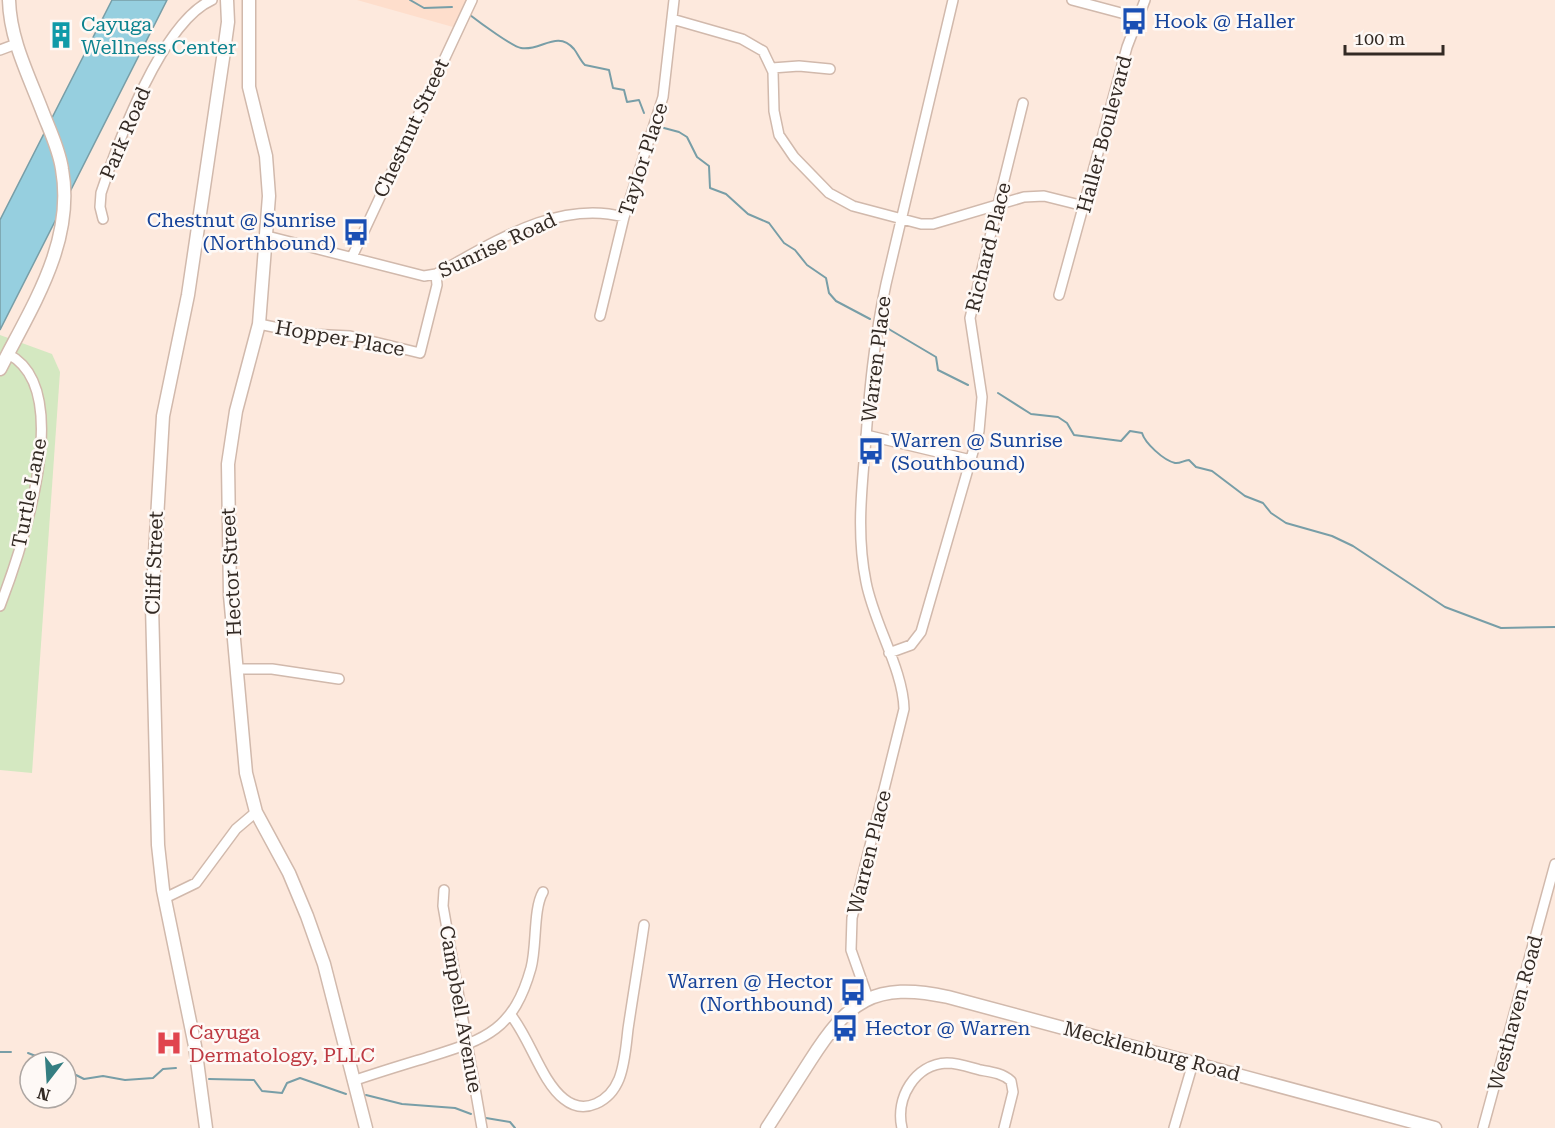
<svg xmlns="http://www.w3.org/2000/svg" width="1555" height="1128" font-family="'Roboto Serif',serif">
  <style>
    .built { fill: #fedecc }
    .green { fill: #d4e8c1 }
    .water { fill: #96cfdf; stroke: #789ea7; stroke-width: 1.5 }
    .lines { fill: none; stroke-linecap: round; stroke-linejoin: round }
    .stream { stroke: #789ea7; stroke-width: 2 }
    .minor-casing { stroke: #d1b9ac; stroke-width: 12 }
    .major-casing { stroke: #d1b9ac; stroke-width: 15 }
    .minor { stroke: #fff; stroke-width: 9 }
    .major { stroke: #fff; stroke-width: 12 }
    .labels { text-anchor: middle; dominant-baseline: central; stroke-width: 5; stroke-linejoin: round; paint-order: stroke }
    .transit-label { font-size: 20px; fill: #164399; stroke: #fef9f6; text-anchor: start }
    .culture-label { font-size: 20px; fill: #0d838f; stroke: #fef9f6; text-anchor: start }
    .street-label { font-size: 20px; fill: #332a24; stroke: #fef9f6 }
    .health-label { font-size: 20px; fill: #be3a42; stroke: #fef9f6; text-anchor: start }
  </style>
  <rect width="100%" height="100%" fill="#fde9dd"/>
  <path class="built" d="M357 0H468L453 27Z"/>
  <path class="green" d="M0 335 52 354 60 372 32 773 0 770Z"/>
  <path class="water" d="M112 0H167L0 330V220Z"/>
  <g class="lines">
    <path class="stream" d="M410 0 424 8 452 7
      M470 15C479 22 513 47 521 48 540 52 557 29 574 49 578 54 580 60 585 65L609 70 613 88 624 90 627 102 639 100 644 113
      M664 128 679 132 687 137 697 157 709 166 710 188 726 194 748 214 769 223 784 243 795 250 807 265 826 278 829 293 836 301 870 319
      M887 328 936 357 938 370 968 385
      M998 393 1031 414 1058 417 1067 423 1074 435 1121 441 1130 431 1142 433C1145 443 1163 460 1175 463 1180 464 1184 460 1189 460L1196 467 1212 471 1245 496 1263 503 1271 513 1286 523 1332 536 1353 546 1445 607 1501 628 1555 627
      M0 1052H11
      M28 1053 51 1062
      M66 1070 84 1079 103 1076 125 1080 153 1078 163 1069 176 1068
      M209 1079 254 1080 262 1091 282 1093 287 1083 300 1078 346 1094
      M366 1095 402 1104 455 1108 471 1114
      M486 1118 510 1122 515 1128"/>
    <defs>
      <path id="minor" d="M1072 0 1140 18
        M672 19 742 39 763 51 773 72 774 111 779 135 794 157 829 193 853 206 921 224H933L1024 197 1044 196 1084 206
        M0 50 16 44
        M772 68 799 66 830 69
        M103 219 100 207 101 193C118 142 162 22 212 0
        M267 236 424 276 436 274C493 243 558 199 624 217
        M352 257 472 0
        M1059 295 1127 47 1145 0
        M600 316 624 217 663 97 674 0
        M259 324 308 334 350 336 420 353 437 285 436 274
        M866 435 971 460
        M0 606C21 551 77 389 8 354
        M889 653 911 645 921 632 979 431 982 397 970 318 1023 103
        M236 669H272L339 679
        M444 890 443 906 482 1128
        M165 898 196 883 236 829 256 812
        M868 998 851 950 852 918 904 709C903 669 874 624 866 582 857 538 861 495 865 451 869 394 874 339 886 284L953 0
        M510 1014C530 1038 541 1081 564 1099 585 1116 610 1101 619 1079 625 1064 626 1046 628 1029 633 995 639 960 644 925
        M353 1081C379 1072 406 1064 432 1056 487 1039 514 1029 531 968 537 946 533 909 543 892
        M902 1128C895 1098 915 1064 947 1063 958 1063 969 1067 980 1070 991 1072 1002 1073 1011 1081L1013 1092 1004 1128
        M1174 1128 1193 1063
        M1483 1128 1555 864"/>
      <path id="major" d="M249 0V87L266 156 269 196 259 324 236 411 228 464 230 595 246 773 256 812 289 873 307 916 324 964 366 1128
        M0 369C32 306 75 242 62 169 59 149 50 131 43 113 29 76 10 40 9 0
        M206 1128 195 1046 163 890 158 845 152 605 163 416 188 295 223 58 228 22 227 0
        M767 1128C781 1106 796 1083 810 1061 848 1001 874 981 948 997L1435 1128"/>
    </defs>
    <use href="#minor" class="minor-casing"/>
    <use href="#major" class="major-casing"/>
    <use href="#minor" class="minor"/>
    <use href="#major" class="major"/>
  </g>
  <defs>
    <symbol id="bus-bare" viewBox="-9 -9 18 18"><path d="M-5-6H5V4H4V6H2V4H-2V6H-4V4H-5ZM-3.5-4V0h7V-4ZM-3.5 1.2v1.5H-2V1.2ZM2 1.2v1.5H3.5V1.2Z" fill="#1a4fb4" stroke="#fef9f6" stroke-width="2.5" paint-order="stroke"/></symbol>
    <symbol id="building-bare" viewBox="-9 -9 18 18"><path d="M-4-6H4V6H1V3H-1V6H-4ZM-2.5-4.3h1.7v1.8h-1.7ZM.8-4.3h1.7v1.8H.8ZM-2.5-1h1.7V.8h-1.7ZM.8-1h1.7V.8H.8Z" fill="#0f9aa8" stroke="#fef9f6" stroke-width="2.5" paint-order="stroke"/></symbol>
    <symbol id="hospital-bare" viewBox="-9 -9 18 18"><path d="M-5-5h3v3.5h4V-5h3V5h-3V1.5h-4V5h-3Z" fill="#e0444e" stroke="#fef9f6" stroke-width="2.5" paint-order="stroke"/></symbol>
  </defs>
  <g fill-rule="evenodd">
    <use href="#bus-bare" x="1115" y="2" width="38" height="38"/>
    <use href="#building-bare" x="42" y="16" width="38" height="38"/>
    <use href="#bus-bare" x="337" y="213" width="38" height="38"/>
    <use href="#bus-bare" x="852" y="432" width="38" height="38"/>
    <use href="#bus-bare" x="834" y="973" width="38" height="38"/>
    <use href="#bus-bare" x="826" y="1009" width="38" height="38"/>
    <use href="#hospital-bare" x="150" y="1024" width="38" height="38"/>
  </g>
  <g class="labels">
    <g class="transit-label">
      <text x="1154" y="21">Hook @ Haller</text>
      <text x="336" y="220" text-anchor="end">Chestnut @ Sunrise<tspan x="336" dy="23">(Northbound)</tspan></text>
      <text x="891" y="440">Warren @ Sunrise<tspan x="891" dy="23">(Southbound)</tspan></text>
      <text x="833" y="981" text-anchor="end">Warren @ Hector<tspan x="833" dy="23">(Northbound)</tspan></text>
      <text x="865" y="1028">Hector @ Warren</text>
    </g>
    <g class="culture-label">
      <text x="81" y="24">Cayuga<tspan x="81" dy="23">Wellness Center</tspan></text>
    </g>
    <g class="street-label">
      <text transform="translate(411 128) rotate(-65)">Chestnut Street</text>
      <text transform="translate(125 133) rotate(-67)">Park Road</text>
      <text transform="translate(1104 134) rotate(-75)">Haller Boulevard</text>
      <text transform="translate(643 159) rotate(-72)">Taylor Place</text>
      <text transform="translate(497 245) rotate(-25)">Sunrise Road</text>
      <text transform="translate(988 247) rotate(-76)">Richard Place</text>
      <text transform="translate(340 338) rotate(10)">Hopper Place</text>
      <text transform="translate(876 359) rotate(-83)">Warren Place</text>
      <text transform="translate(29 493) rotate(-79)">Turtle Lane</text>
      <text transform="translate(154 563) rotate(-88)">Cliff Street</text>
      <text transform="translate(231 572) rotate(-93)">Hector Street</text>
      <text transform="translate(869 852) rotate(-76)">Warren Place</text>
      <text transform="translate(461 1009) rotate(80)">Campbell Avenue</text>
      <text transform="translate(1515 1013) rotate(-75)">Westhaven Road</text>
      <text transform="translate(1152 1051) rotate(15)">Mecklenburg Road</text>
    </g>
    <g class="health-label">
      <text x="189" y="1032">Cayuga<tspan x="189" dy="23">Dermatology, PLLC</tspan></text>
    </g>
  </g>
  <g transform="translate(48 1080) rotate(197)"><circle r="28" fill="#fef9f6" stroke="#ada6a2" stroke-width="1.5"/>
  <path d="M0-4.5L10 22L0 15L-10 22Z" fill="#357e81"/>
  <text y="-9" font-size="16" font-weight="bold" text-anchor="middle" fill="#332a24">N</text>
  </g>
  <path d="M1345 45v9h98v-9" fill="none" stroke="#332a24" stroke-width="3"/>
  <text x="1354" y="45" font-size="18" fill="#332a24" stroke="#fef9f6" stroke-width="4.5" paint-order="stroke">100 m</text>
</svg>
